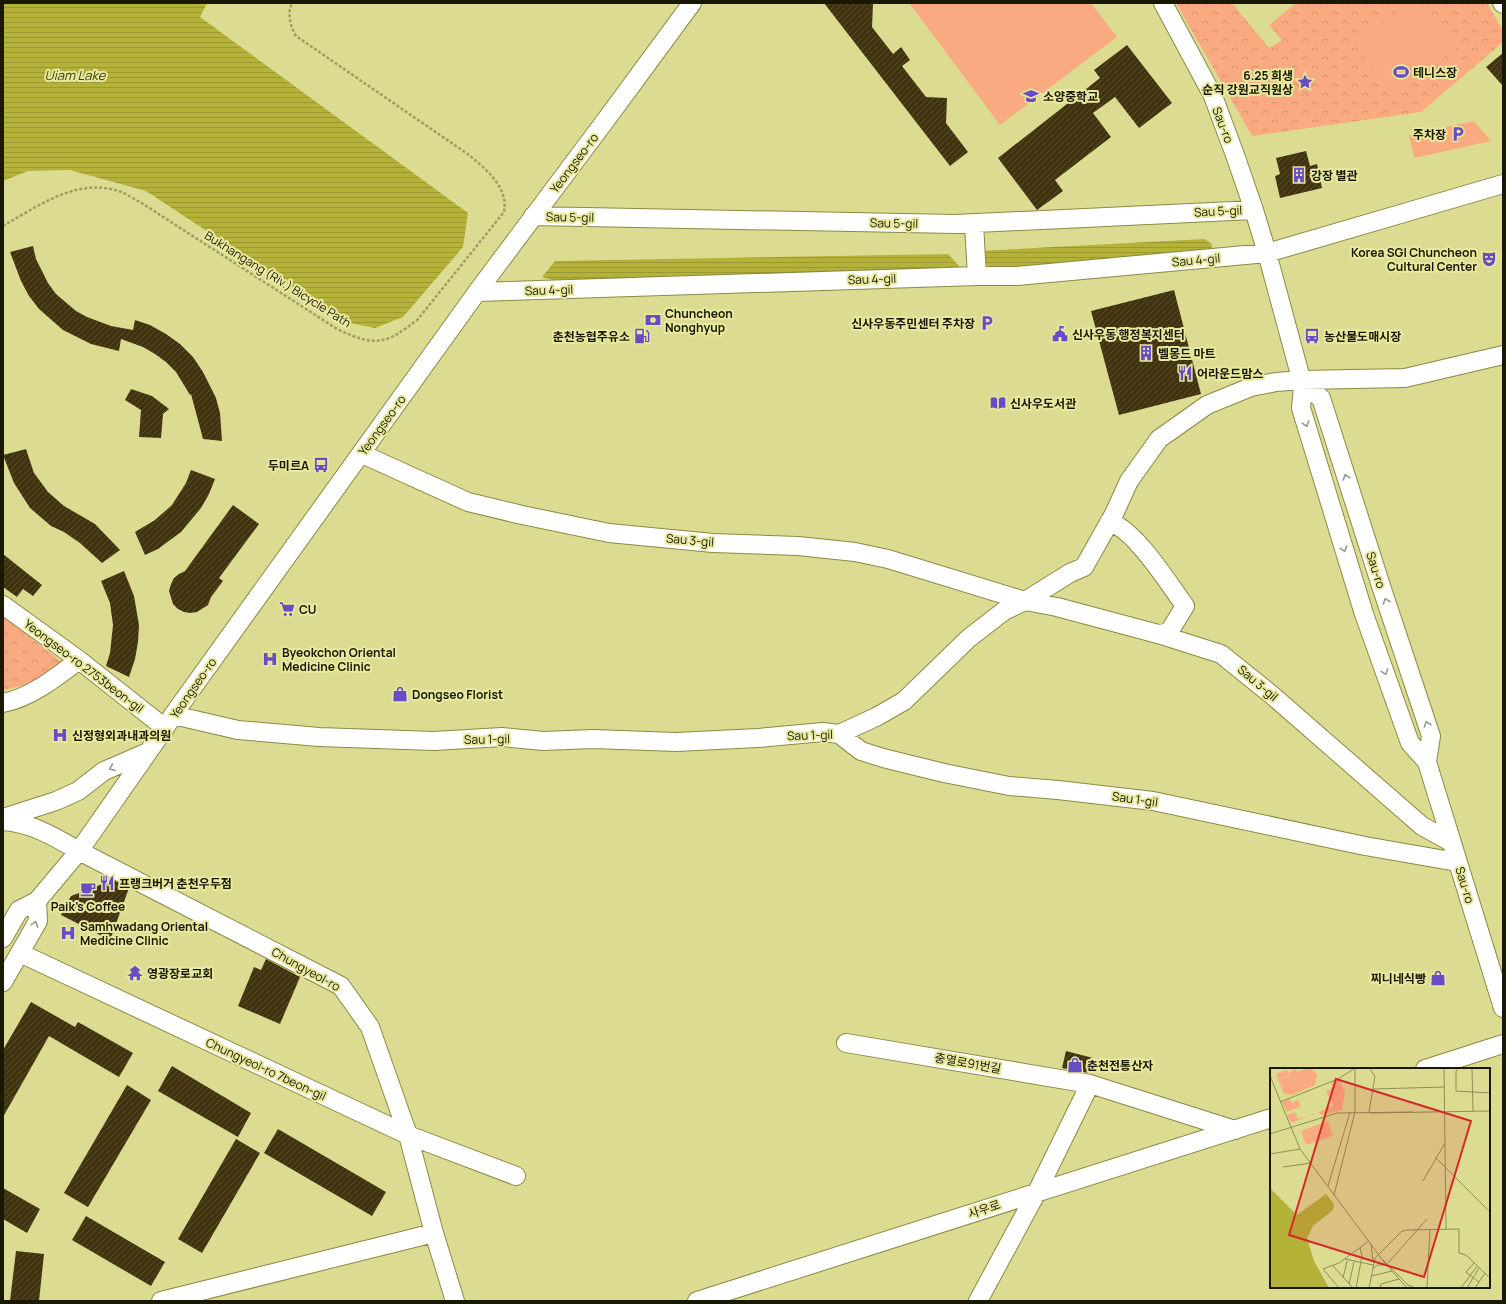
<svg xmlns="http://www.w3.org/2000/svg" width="1506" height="1304" font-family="Manrope,'Noto Sans KR',sans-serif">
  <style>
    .forest { fill: url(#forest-crowns) }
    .garden { fill: #faaa80 }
    .water { fill: url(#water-rules) }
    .building { fill: url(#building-hatch) }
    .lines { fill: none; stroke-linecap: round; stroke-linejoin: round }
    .minor-casing { stroke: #8b8a43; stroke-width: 20 }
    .path { stroke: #9e9e64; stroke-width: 2.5; stroke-dasharray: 3 2; stroke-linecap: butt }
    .minor { stroke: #fff; stroke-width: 18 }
    .oneway { stroke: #98978c }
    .labels { text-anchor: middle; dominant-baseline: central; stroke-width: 4; stroke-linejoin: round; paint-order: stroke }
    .poi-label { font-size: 12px; font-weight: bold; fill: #191800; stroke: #e8e99f; text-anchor: start }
    .street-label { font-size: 12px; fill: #191800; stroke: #e8e99f }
    .water-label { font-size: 13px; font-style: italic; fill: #3e3d0a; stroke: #e8e99f }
    .inset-road { fill: none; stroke: #8d8e58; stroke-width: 1 }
    .view { fill: #d62828; fill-opacity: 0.15; stroke: #d62828; stroke-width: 2 }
    .inset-edge { fill: none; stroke: #191800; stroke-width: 2 }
  </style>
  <defs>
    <pattern id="forest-crowns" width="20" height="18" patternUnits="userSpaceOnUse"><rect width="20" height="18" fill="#faaa80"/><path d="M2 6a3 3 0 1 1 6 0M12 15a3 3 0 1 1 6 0" fill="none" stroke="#d6926d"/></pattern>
    <pattern id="water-rules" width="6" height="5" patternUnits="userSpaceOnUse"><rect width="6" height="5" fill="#b4b238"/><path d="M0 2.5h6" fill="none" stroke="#9a9830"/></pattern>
    <pattern id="building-hatch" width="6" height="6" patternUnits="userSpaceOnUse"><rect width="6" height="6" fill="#41330d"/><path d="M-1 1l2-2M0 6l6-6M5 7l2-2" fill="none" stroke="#594e2e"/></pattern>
  </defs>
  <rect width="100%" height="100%" fill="#dbdc92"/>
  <path class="forest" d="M1176 3H1232L1269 48 1282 40 1269 25 1296 3H1487L1503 31V42L1421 112 1252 136Z
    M3 616 64 664 50 679 3 690Z"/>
  <path class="garden" d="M909 3H1091L1117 37 1000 125Z
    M1407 3H1420L1456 48 1396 96 1355 45Z
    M1474 121 1491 141 1414 158 1409 135Z"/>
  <path class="water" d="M3 3H207L200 17 468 213 463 247 403 317 375 328 345 322 146 191 70 170 28 171 3 181Z
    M1204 239 1212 244 1211 258 1196 257 991 268 979 259V251Z
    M948 254 960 267 955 274 553 280 542 277 555 261Z"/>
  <path class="building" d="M824 3 873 4 872 27 893 54 901 47 910 60 902 66 926 97 947 98 946 123 968 152 950 166Z
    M1127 45 1172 103 1139 128 1115 97 1093 113 1111 137 1055 180 1063 191 1037 210 998 158 1100 78 1094 70Z
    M1503 53V86L1486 67Z
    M1306 151 1310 166 1317 164 1322 188 1280 198 1275 176 1280 174 1276 158Z
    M33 246 36 259 48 283 56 294 76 311 87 317 111 326 133 330 135 320 150 325 166 334 180 344 193 357 203 372 216 398 220 413 222 441 203 439 191 394 190 395 176 372 166 362 155 354 143 347 121 339 119 351 91 344 63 330 39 309 29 296 21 281 10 252Z
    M1174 290 1201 394 1119 415 1091 311Z
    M131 389 152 396 169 409 163 414 161 438 139 437 141 410 125 400Z
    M26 449 34 473 48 492 64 506 95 524 120 550 102 563 80 543 64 532 51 526 30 508 14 483 3 455Z
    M191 470 215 479 209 494 201 508 181 532 158 549 145 555 135 532 155 520 172 505 186 483Z
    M233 505 259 524 219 578 223 581 211 597 208 605 197 612 190 613 184 612 178 609 173 604 169 591 171 584 174 578 179 574 185 571Z
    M3 554 42 585 33 596 23 589 17 597 3 587Z
    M124 571 134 596 139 625 138 642 135 659 129 677 106 666 110 653 113 625 110 603 101 581Z
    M113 880 129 888 110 940 61 915 71 896Z
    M266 959 300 977 280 1024 238 1006 254 967 261 970Z
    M31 1002 75 1027 78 1022 133 1053 119 1077 49 1036 3 1117V1050Z
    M1066 1051 1093 1058 1089 1073 1062 1068Z
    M172 1066 251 1113 238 1137 158 1091Z
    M127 1085 151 1100 88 1207 64 1193Z
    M278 1129 386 1192 372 1216 264 1153Z
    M236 1139 260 1153 202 1253 178 1239Z
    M3 1188 40 1209 27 1233 3 1219Z
    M86 1216 165 1262 151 1286 72 1240Z
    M16 1251 44 1254 39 1301H10Z"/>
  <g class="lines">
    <defs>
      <path id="minor" d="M1163 3 1213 96 1235 155 1254 210 1267 253 1303 386 1301 408 1364 614 1410 743 1427 762
        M1502 3 1503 4
        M533 216 955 224 1254 210
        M974 224 977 276
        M477 292 977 276H1017L1267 253 1503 184
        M1303 386 1321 398 1382 589 1431 736 1427 762 1503 1008
        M362 454 468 502 522 515 609 533 713 543 798 546 855 552 888 559 1025 601 1057 607 1158 634 1221 654 1273 696 1422 826 1451 842
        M1109 522C1134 528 1169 584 1185 606L1169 632 1158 634
        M3 605 79 660 165 728
        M3 703C30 698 57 677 79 660
        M173 715 238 730 319 737 434 741 502 737 543 741 593 739 676 742 758 738 823 732 839 734 861 751 883 758 944 773 1009 786 1058 790 1153 801 1365 846 1457 862
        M839 734 876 717 904 701 969 638 1004 611 1025 601 1070 573 1084 567 1114 514 1129 481 1159 439 1207 405 1251 387 1276 382 1301 380 1405 378 1503 355
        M3 818 56 801 78 791 104 771 148 752
        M3 821C32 823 55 837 79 851L341 986 370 1027 408 1135 434 1233 455 1301
        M3 938 19 910 37 901 79 851 165 728 173 715 477 292 608 117 692 3
        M20 953 408 1135 516 1176
        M3 982 38 921 37 901
        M846 1043 1090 1084 1235 1130
        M1425 1069 1503 1044
        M161 1301 434 1233
        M697 1301 1271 1118
        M978 1301 1037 1192 1090 1084"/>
    </defs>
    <use href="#minor" class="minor-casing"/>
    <path class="path" d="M3 226C36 207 75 179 115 190 124 192 132 198 140 202L337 329C375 347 386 345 418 319L504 212C509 188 486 169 469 155L296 36C290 25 287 14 292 3"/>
    <use href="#minor" class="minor"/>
  </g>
  <defs><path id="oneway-chevron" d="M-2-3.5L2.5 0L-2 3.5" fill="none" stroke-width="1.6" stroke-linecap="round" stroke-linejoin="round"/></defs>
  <g class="oneway">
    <use href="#oneway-chevron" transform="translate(1306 424) rotate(73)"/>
    <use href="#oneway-chevron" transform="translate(1346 477) rotate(-108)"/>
    <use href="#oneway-chevron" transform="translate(1344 549) rotate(73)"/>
    <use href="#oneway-chevron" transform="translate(1386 601) rotate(-109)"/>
    <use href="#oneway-chevron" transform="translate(1385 672) rotate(70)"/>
    <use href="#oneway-chevron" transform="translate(1427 724) rotate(-109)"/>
    <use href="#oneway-chevron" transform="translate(112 768) rotate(157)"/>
    <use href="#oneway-chevron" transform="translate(35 924) rotate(-69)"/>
  </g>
  <defs>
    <symbol id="stadium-bare" viewBox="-9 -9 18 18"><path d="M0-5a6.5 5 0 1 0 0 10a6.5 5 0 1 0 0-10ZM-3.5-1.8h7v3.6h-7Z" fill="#674cc5" stroke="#e8e99f" stroke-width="2.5" paint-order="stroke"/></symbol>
    <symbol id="sight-bare" viewBox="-9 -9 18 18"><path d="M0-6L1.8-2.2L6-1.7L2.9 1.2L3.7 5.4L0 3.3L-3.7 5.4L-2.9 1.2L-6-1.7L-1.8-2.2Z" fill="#674cc5" stroke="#e8e99f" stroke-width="2.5" paint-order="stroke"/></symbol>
    <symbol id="school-bare" viewBox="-9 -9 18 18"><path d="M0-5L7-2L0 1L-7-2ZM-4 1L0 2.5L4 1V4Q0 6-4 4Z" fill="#674cc5" stroke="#e8e99f" stroke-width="2.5" paint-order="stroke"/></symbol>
    <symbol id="parking-bare" viewBox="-9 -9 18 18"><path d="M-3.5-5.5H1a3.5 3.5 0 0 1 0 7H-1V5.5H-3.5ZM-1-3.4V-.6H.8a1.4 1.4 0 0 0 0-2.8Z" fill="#674cc5" stroke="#e8e99f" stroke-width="2.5" paint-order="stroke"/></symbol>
    <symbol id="building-bare" viewBox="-9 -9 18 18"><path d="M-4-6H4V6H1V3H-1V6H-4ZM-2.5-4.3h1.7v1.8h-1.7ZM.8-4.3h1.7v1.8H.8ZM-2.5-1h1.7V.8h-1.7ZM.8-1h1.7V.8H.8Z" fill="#674cc5" stroke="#e8e99f" stroke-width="2.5" paint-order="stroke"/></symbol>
    <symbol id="theatre-bare" viewBox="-9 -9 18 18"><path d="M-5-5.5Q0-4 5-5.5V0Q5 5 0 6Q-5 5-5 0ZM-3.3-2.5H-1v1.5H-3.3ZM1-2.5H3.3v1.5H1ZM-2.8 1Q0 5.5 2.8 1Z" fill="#674cc5" stroke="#e8e99f" stroke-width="2.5" paint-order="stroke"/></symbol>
    <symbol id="bank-bare" viewBox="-9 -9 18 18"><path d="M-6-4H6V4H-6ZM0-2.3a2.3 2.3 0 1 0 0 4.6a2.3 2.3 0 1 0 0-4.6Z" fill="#674cc5" stroke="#e8e99f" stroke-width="2.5" paint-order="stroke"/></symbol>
    <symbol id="civic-bare" viewBox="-9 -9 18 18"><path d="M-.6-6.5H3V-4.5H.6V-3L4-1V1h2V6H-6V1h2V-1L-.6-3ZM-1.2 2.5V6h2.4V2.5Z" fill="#674cc5" stroke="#e8e99f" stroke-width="2.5" paint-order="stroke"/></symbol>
    <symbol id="fuel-bare" viewBox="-9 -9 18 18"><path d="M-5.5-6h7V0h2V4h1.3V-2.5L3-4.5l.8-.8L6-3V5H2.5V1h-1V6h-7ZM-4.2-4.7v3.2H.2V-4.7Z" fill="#674cc5" stroke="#e8e99f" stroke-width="2.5" paint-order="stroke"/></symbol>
    <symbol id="bus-bare" viewBox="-9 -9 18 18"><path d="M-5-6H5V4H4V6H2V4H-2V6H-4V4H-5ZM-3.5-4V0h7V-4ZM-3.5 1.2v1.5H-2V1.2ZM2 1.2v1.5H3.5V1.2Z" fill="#674cc5" stroke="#e8e99f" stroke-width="2.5" paint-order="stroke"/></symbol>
    <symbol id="restaurant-bare" viewBox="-9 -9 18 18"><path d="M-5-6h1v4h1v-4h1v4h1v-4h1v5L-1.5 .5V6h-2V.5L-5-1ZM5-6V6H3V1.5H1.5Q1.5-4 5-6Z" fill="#674cc5" stroke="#e8e99f" stroke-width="2.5" paint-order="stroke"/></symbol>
    <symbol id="library-bare" viewBox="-9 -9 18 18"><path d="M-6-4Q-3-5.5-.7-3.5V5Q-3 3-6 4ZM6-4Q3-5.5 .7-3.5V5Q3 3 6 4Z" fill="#674cc5" stroke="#e8e99f" stroke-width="2.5" paint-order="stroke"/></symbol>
    <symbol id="supermarket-bare" viewBox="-9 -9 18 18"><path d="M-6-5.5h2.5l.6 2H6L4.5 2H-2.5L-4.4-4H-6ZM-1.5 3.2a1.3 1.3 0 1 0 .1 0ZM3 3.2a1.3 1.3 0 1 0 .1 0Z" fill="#674cc5" stroke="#e8e99f" stroke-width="2.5" paint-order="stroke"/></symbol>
    <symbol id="hospital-bare" viewBox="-9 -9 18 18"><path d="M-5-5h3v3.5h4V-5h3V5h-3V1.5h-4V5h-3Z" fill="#674cc5" stroke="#e8e99f" stroke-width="2.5" paint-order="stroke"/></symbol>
    <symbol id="shop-bare" viewBox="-9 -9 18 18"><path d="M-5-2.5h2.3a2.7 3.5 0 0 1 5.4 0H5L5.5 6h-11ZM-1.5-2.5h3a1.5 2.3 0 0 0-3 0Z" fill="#674cc5" stroke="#e8e99f" stroke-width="2.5" paint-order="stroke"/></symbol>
    <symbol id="cafe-bare" viewBox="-9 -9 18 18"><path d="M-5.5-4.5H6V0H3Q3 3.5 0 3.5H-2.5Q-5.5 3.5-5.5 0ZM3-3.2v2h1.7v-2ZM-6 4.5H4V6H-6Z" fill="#674cc5" stroke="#e8e99f" stroke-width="2.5" paint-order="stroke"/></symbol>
    <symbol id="temple-bare" viewBox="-9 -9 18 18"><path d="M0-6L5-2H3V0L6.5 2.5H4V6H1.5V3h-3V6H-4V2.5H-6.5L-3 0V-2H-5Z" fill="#674cc5" stroke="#e8e99f" stroke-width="2.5" paint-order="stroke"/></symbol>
  </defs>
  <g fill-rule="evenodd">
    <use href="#stadium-bare" x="1390" y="61" width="22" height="22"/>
    <use href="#sight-bare" x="1294" y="71" width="22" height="22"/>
    <use href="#school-bare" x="1020" y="85" width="22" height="22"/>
    <use href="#parking-bare" x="1447" y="123" width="22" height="22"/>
    <use href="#building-bare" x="1288" y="164" width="22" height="22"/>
    <use href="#theatre-bare" x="1478" y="248" width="22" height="22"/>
    <use href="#bank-bare" x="642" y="309" width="22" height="22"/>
    <use href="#parking-bare" x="976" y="312" width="22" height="22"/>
    <use href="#civic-bare" x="1049" y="323" width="22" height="22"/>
    <use href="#fuel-bare" x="631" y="325" width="22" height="22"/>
    <use href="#bus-bare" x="1301" y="325" width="22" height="22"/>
    <use href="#building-bare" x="1135" y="342" width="22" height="22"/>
    <use href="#restaurant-bare" x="1174" y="362" width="22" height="22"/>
    <use href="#library-bare" x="987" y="392" width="22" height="22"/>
    <use href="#bus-bare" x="310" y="454" width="22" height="22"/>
    <use href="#supermarket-bare" x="276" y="598" width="22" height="22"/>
    <use href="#hospital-bare" x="259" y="648" width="22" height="22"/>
    <use href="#shop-bare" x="389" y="683" width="22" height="22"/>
    <use href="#hospital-bare" x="49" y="724" width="22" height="22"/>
    <use href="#restaurant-bare" x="96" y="872" width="22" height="22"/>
    <use href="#cafe-bare" x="77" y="878" width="22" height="22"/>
    <use href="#hospital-bare" x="57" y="922" width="22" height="22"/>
    <use href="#temple-bare" x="124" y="962" width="22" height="22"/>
    <use href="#shop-bare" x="1427" y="967" width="22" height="22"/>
    <use href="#shop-bare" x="1064" y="1054" width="22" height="22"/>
  </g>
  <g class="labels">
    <g class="poi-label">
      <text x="1413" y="72">테니스장</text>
      <text x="1293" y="75" text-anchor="end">6.25 희생<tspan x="1293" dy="14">순직 강원교직원상</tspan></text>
      <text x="1043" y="96">소양중학교</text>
      <text x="1446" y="134" text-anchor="end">주차장</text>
      <text x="1311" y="175">강장 별관</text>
      <text x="1477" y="252" text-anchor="end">Korea SGI Chuncheon<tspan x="1477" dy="14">Cultural Center</tspan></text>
      <text x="665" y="313">Chuncheon<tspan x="665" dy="14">Nonghyup</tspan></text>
      <text x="975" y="323" text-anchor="end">신사우동주민센터 주차장</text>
      <text x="1072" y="334">신사우동 행정복지센터</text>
      <text x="630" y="336" text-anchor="end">춘천농협주유소</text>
      <text x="1324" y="336">농산물도매시장</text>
      <text x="1158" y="353">벨몽드 마트</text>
      <text x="1197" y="373">어라운드맘스</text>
      <text x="1010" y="403">신사우도서관</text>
      <text x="309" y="465" text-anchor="end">두미르A</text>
      <text x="299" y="609">CU</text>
      <text x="282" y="652">Byeokchon Oriental<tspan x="282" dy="14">Medicine Clinic</tspan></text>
      <text x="412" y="694">Dongseo Florist</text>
      <text x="72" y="735">신정형외과내과의원</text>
      <text x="119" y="883">프랭크버거 춘천우두점</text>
      <text x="88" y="906" text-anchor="middle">Paik's Coffee</text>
      <text x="80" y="926">Samhwadang Oriental<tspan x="80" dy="14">Medicine Clinic</tspan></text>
      <text x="147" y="973">영광장로교회</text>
      <text x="1426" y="978" text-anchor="end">찌니네식빵</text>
      <text x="1087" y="1065">춘천전통산자</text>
    </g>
    <g class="street-label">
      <text transform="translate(1223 125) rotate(69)">Sau-ro</text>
      <text transform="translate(574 163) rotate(-53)">Yeongseo-ro</text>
      <text transform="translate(1218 211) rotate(-3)">Sau 5-gil</text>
      <text transform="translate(570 217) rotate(1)">Sau 5-gil</text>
      <text transform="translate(894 223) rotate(1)">Sau 5-gil</text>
      <text transform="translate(1196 260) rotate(-5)">Sau 4-gil</text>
      <text transform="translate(278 279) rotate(32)">Bukhangang (Riv.) Bicycle Path</text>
      <text transform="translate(872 279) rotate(-2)">Sau 4-gil</text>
      <text transform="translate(549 290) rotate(-2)">Sau 4-gil</text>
      <text transform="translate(382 425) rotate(-54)">Yeongseo-ro</text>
      <text transform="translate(690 540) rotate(5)">Sau 3-gil</text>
      <text transform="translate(1376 570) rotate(72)">Sau-ro</text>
      <text transform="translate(84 666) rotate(37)">Yeongseo-ro 2753beon-gil</text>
      <text transform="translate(1258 683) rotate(40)">Sau 3-gil</text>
      <text transform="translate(193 688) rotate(-55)">Yeongseo-ro</text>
      <text transform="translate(810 735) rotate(-2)">Sau 1-gil</text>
      <text transform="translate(487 739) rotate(-1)">Sau 1-gil</text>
      <text transform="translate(1135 799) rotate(8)">Sau 1-gil</text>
      <text transform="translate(1465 885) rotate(73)">Sau-ro</text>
      <text transform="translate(306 969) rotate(29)">Chungyeol-ro</text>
      <text transform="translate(968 1063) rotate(10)">충열로91번길</text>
      <text transform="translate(266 1069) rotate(25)">Chungyeol-ro 7beon-gil</text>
      <text transform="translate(984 1209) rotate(-18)">사우로</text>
    </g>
    <g class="water-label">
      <text x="75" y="75">Uiam Lake</text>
    </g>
  </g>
  <g transform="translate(1270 1068)">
    <rect width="220" height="220" fill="#dbdc92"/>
    <path d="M17 2 20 7 11 11V19L6 6Z" fill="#faaa80"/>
    <path d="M70 13 75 24 72 42 51 47 48 44 64 38 56 24 63 19 61 15ZM20 31 22 35 28 32 31 38 17 44 12 34ZM25 44 28 51 46 45 21 55 17 47Z" fill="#faaa80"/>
    <path d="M37 0H41L47 6 45 17 22 27 13 25 11 11 20 8 19 4 26 1 27 4ZM58 53 63 68 36 77 31 63Z" fill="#faaa80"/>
    <path d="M0 120 27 147 56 126 64 136 63 142 43 158 37 170 44 193 59 220H0Z" fill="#b4b238"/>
    <path class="inset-road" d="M99 0 105 8 99 44M174 0 176 161M189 0 186 3V23L220 25M202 0 203 43M0 8 30 81 114 194 137 220M103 21 174 19M10 34 68 11 85 0M100 45 220 43M0 66 67 45 143 44M0 86 30 81M165 89 220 144M13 99 41 95M153 113 175 75M58 118 80 44M64 127 85 44V0M101 176 103 193M75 191 103 197M113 192 138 217 145 220M118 195 157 151M204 195 196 204 209 214M63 198 83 220M103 201 107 197H116M101 208 122 203M73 210 77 193M79 216 84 194M69 220 53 201 69 195 99 173M86 220 92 188 90 180M99 220 105 190 132 163 137 162 189 161V185L196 187 220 210M110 220 111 216 129 211M157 220 160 161M191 220 207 198M197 220 209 200M205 220 215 205"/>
    <path class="view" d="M66 11 201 53 154 209 19 167Z"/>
    <rect width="220" height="220" class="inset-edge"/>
  </g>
  <rect width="1506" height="1304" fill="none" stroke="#191800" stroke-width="8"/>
</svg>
